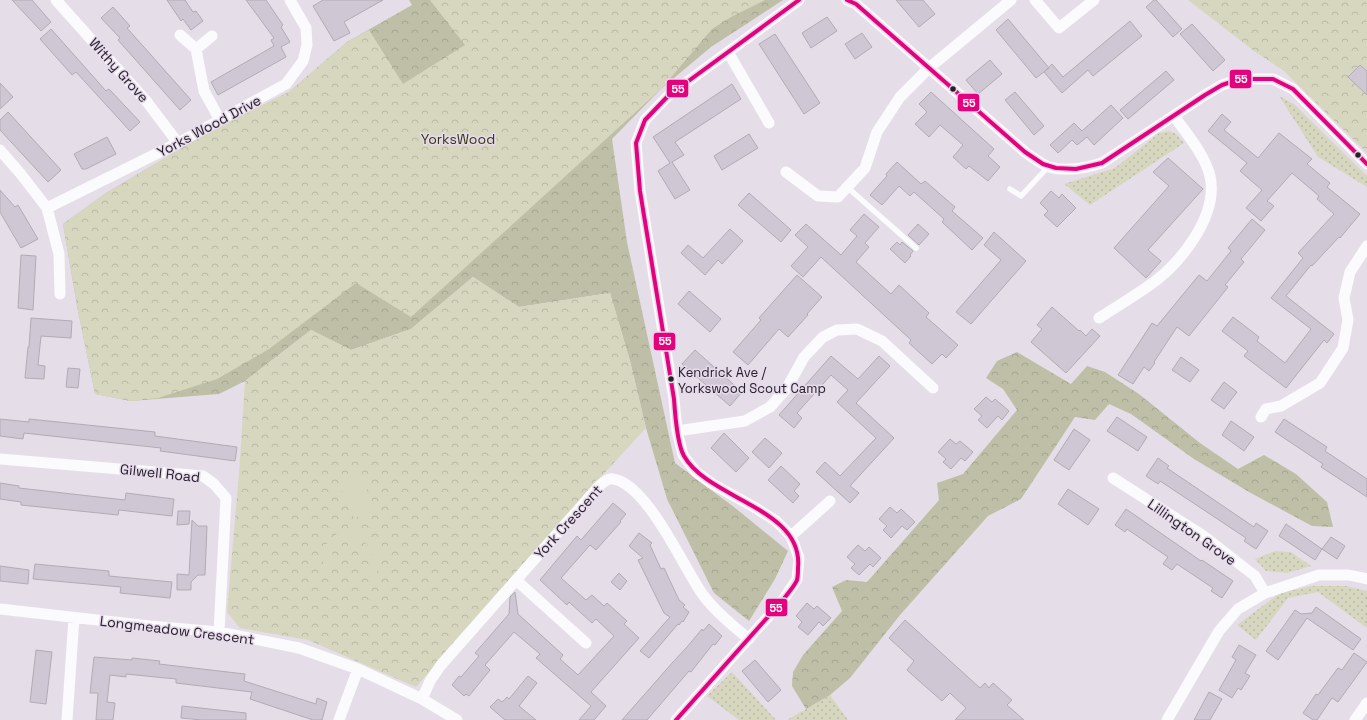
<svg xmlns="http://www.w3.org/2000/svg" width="1367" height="720" font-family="'Space Grotesk',sans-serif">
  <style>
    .grass { fill: url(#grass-dots) }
    .forest { fill: url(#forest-crowns) }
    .park { fill: url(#park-crowns) }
    .garden { fill: #d7d7c0 }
    .building { fill: #d0c7d4; stroke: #b1acb4 }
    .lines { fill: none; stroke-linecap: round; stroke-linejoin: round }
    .lane { stroke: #fbfafc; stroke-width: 5.5 }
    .street { stroke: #fbfafc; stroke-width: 11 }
    .bus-1-casing { stroke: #e6daec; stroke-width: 7 }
    .bus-1 { stroke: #e5007d; stroke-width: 4 }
    .bus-dot { fill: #252127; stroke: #e6daec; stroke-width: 1.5 }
    .labels { text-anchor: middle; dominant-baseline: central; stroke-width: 3; stroke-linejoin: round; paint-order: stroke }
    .bus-label { font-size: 13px; fill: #252127; stroke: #e6daec; text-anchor: start }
    .street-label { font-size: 14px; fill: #252127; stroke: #e6daec }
    .park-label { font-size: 14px; fill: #35380e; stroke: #e6daec }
    .line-badge { stroke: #e6daec; stroke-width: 1.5 }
    .badge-label { font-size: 11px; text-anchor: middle; font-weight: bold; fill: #fff }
  </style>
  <defs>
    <pattern id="grass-dots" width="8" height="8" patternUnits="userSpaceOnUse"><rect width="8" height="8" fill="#d7d7c0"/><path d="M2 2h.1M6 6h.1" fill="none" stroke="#b8b8a5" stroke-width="1.8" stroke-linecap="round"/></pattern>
    <pattern id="forest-crowns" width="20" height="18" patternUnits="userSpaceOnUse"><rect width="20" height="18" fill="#bfbfa7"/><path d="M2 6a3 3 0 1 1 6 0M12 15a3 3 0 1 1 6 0" fill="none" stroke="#a4a490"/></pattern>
    <pattern id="park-crowns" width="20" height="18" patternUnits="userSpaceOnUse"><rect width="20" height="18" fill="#d7d7c0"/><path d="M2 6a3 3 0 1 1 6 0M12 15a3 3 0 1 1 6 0" fill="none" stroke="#b8b8a5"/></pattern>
  </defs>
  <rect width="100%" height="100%" fill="#e5dee8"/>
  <path class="grass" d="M1279 96 1294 104 1367 176V187L1318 157Z
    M1169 131 1176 134 1184 143 1090 205 1064 184 1115 168 1159 133Z
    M1275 551 1291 552 1311 566 1287 573 1266 571 1255 559Z
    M1312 586H1346L1367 591V628L1318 592 1288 598 1256 640 1237 625 1280 593Z
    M732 672 776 720H739L707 696Z
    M830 695 848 720H787Z"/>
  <path class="forest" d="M409 0H783L711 47 662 88 612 139 627 242 675 463 734 507 788 551 775 579 749 621 714 593 667 499 646 428 630 361 610 293 519 307 473 277 411 329 351 350 311 330 245 381 219 394 131 401 95 394 77 306 63 224 106 193 209 132 289 92 347 42 412 5Z
    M1017 352 1071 384 1087 366 1105 372 1139 394 1200 443 1238 469 1264 455 1296 474 1327 502 1333 527 1312 526 1249 492 1194 459 1131 414 1109 404 1095 420 1075 417 1021 499 988 516 900 615 850 678 830 695 806 709 792 686 793 672 803 655 842 611 832 587 846 580 867 582 939 500 937 483 963 474 1017 410 1003 389 986 378 997 361Z"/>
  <path class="park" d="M430 0H765L731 17 712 29 662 88 411 317 356 283 269 349 217 379 158 398 131 401 95 394 77 306 63 224 106 193 209 132 289 92 347 42 369 30 403 84 465 45Z
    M1188 0H1367V153L1284 71 1254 51Z
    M473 277 519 307 610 293 630 361 646 428 589 490 416 687 308 640 240 628 227 612 239 473 245 381 311 330 351 350 411 329Z"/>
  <path class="garden" d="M360 474 375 509 354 518 339 484Z
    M348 529C378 531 392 557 371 580L366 572C393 538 324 518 333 566L325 570C317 550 330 534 348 529Z"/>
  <path class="building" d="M12 0H32L51 22 41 31Z
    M167 0H185L193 12 196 11 203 21 191 30 183 19 181 21Z
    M246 0H266L283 25 281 27 290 42 281 47 286 57 218 95 211 82 274 46 271 40 274 38Z
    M323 0H383L344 22 350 33 334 41 313 6Z
    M896 0H923L935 14 919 27Z
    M1154 0H1156L1182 29 1173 37 1146 7Z
    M113 7 130 26 127 28 191 100 180 110 118 40 120 38 101 18Z
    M827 17 837 31 811 48 802 33Z
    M1008 19 1049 68 1036 78 996 30Z
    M1130 21 1142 36 1093 76 1088 70 1062 93 1044 72 1052 64 1063 77Z
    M1192 24 1225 60 1213 71 1180 34Z
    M51 29 106 91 109 89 140 122 130 131 76 72 72 75 40 39Z
    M862 33 872 47 855 59 845 44Z
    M775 34 820 103 804 114 759 44Z
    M990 60 1002 74 978 94 966 80Z
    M1360 65 1367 71V95L1348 77Z
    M1166 71 1174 80 1128 119 1120 110Z
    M0 83 13 97 0 109Z
    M732 84 741 99 675 142 684 155 672 162 690 190 675 199 658 171 670 163 653 137Z
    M931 92 994 149 988 156 1000 167 988 181 969 166 966 169 953 157 963 145 940 125 929 137 915 124 927 112 919 104Z
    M1015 92 1044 126 1034 135 1005 100Z
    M1111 105 1123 118 1094 145 1087 137 1077 145 1072 140 1058 153 1050 145 1074 123 1082 131Z
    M8 112 61 170 48 182 0 130V120Z
    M1222 114 1231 122 1224 130 1258 158 1279 133 1312 159 1307 164 1330 183 1327 187 1360 214 1340 238 1339 237 1312 266 1311 265 1286 296 1334 334 1327 343 1324 340 1286 388 1244 356 1248 351 1222 331 1233 317 1259 337 1257 341 1285 363 1311 329 1271 298 1303 258 1298 253 1334 214 1317 199 1319 196 1292 173 1267 201 1274 206 1261 221 1246 208 1262 190 1240 171 1247 163 1208 131Z
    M749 134 758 148 722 170 714 156Z
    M107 137 116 154 86 169H82L74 154Z
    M1168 158 1203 189 1148 250 1161 261 1146 278 1114 248 1169 186 1153 172Z
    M897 162 921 184 925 181 955 207 952 211 983 238 972 250 942 222 944 219 914 192 910 196 899 186 882 205 870 195 887 176 886 174Z
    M0 190 15 207 18 205 38 239 21 248 0 212Z
    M1051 191 1059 198 1062 194 1076 208 1057 227 1044 215 1048 211 1040 203Z
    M749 193 791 230 781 242 738 205Z
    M864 214 879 227 865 243 869 247 856 262 891 294 899 285 929 313 926 317 958 345 946 358 942 354 932 364 909 343 911 340 822 258 821 257 803 277 791 266 808 247 795 235 806 224 841 255 857 236 850 230Z
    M1252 219 1265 230 1241 259 1244 262 1225 285 1228 287 1189 336 1177 327 1154 362 1155 363 1149 371 1144 367 1133 384 1118 375 1152 323 1157 326 1199 275 1207 281 1231 251 1228 248Z
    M918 224 929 234 919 245 908 235Z
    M730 229 743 241 722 264 718 260 705 275 681 253 688 245 703 258Z
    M994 232 1026 261 971 324 956 312 1001 260 984 245Z
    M897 242 900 245 902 242 913 251 910 255 911 256 905 263 890 249Z
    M21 255 36 256 33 310 18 308Z
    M797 275 822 297 807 314 808 315 788 337 779 329 748 365 733 352 761 320 759 318Z
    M689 291 721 319 710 332 678 304Z
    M1052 307 1079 331 1080 330 1086 336 1092 329 1100 336 1066 373 1031 342 1042 329 1037 325Z
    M31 318 72 321 71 338 41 336 38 365 45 366 44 379 25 378 28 347H29Z
    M695 350 742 392 730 406 682 364Z
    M831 356 858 379 879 356 890 366 856 403 894 438 850 486 859 493 850 503 816 472 825 462 840 476 876 438 837 402 848 390 831 375 797 413 802 418 794 428 779 415Z
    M1181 357 1199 370 1190 382 1172 370Z
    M68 368 80 369 78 388 66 387Z
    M1224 382 1237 392 1224 409 1211 400Z
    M986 397 992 402 995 399 1009 411 1002 420 998 416 987 428 978 420 982 416 974 409Z
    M1117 417 1147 437 1138 451 1107 431Z
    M0 419 29 422V419L155 432V436L237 447 235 461 160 451 161 448 24 433 23 439 0 436Z
    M1284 419 1327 447 1325 451 1367 479V497L1321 467 1323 464 1275 432Z
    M1231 421 1254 437 1244 451 1222 435Z
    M1074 429 1090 440 1069 470 1054 460Z
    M724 433 749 458 736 472 711 448Z
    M765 438 782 453 769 468 752 452Z
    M950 439 956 444 960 441 973 452 965 461 961 458 951 469 943 462 946 459 938 452Z
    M1158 458 1169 466 1167 468 1254 527 1256 523 1268 531 1256 549 1244 541 1246 538 1222 522 1160 481 1158 484 1146 476Z
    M781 466 800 484 794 491 799 496 793 503 768 480Z
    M0 483 19 486V488L125 500 126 493 174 499 172 516 119 510 118 515 21 505V502L0 499Z
    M1068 489 1099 509 1088 525 1058 504Z
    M613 503 626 514 620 521 621 522 596 550 590 545 561 578 586 600 592 595 604 606 607 603 627 621 624 624 639 638 591 692 606 706 594 720H579L591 706 536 658 540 654 514 632 485 665 490 670 469 696 466 694 464 696 452 685 459 676 461 677 479 656 475 653 509 614 510 597 515 592 518 614 563 655 560 659 578 675 614 636 596 619 592 623 569 602 567 605 540 580 577 536 581 540Z
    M890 507 897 513 901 509 915 522 907 530 902 526 891 538 883 530 887 526 879 519Z
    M1126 509 1201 561 1202 560 1233 581 1222 598 1211 591 1213 588 1177 564 1172 570 1163 564 1168 557 1127 529 1125 532 1115 525Z
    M178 511H190L189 524 177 525Z
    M192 520 198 526H207L205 575H198L191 582V590H177V574L189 575Z
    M1286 524 1322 549 1315 560 1279 536Z
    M639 533 652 543 650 545 661 569 664 568 679 600 685 605 683 607 689 612 683 622 682 621 679 625 678 624 649 658 640 651 670 617 664 613 638 560 643 558 629 546Z
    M1331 537 1345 546 1337 559 1322 549Z
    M858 545 865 551 869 547 881 558 873 567 870 564 859 575 851 568 855 564 847 557Z
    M35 564 109 571V576L172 582 170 598 120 593 121 587 33 579Z
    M0 566 29 570 28 584 0 581Z
    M619 573 627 581 620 590 611 582Z
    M807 603 814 609 817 606 831 618 823 626 819 622 808 635 798 627 802 622 796 616Z
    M1316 607 1361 639 1353 650 1307 618 1278 660 1266 651 1295 610 1301 614 1312 613Z
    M905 620 980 688 985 683 989 688 993 683 1012 700 1007 705 1024 720H955L966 708 950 693 942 701 918 680 907 670 914 661 889 638Z
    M709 624 722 636 715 645 713 644 691 672 689 671 647 720H622L673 662 687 647 702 629 703 631Z
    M1239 645 1256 655 1245 673 1250 676 1241 690 1238 688 1232 698 1219 690 1236 660 1232 657Z
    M36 650 52 652 46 704 30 702Z
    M1354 653 1367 662 1338 702 1332 698 1317 720H1313L1303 713 1316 694 1318 695 1338 668 1342 670Z
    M94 657 132 660V658L160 661 159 664 245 674 244 681 316 704 317 698 327 702 322 720H313L250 699 252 692 176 683V679L126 674V677L110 675 107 702 115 703 113 720H96L98 693H90Z
    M755 660 781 690 768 702 742 671Z
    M528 676 537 683 519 706 536 720H505L490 707 498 699 502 702 507 697 509 699Z
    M1209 692 1222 699 1210 720H1194Z
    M182 706 246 713V720H202L181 718Z"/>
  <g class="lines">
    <path class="lane" d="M847 187 916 248
      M1010 189 1021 196 1048 167"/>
    <path class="street" d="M56 0 147 102 178 143
      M847 0 856 4 1025 152C1032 157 1041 164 1049 167 1066 172 1086 168 1102 163L1205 95 1222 85 1240 79H1273L1293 89 1367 164
      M1035 0 1059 28 1094 0
      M180 35 196 49
      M212 36 196 49 204 91 220 120
      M728 52 769 123
      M0 150 20 173 47 208 59 254 60 294
      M786 172 818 196 838 197 865 168 877 132 900 97 929 68 1011 0
      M47 208 178 143 286 84 303 61 307 45 306 28 290 0
      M1099 318C1115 308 1131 298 1147 287 1179 266 1219 216 1210 176 1205 155 1186 133 1174 116
      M1261 417 1266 409 1281 406 1320 383 1343 348 1348 320 1344 298 1350 272 1367 246
      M677 431 745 421 770 407 787 388 804 357 823 337 837 330 857 329 882 341 933 388
      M0 459 203 476 214 484 226 498 219 632
      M1113 478 1205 537 1255 576 1265 593
      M791 536 830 501
      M516 580 586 643
      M0 609 150 626 219 632 299 648 358 669 422 699 457 720
      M422 699 430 681 441 665 600 485C604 482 608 478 613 479 647 484 683 566 701 592 712 609 734 627 749 639
      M67 720 74 618
      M339 720 358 669
      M676 720 783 600 797 579 799 558 791 536 776 521 754 507 711 483 696 472 683 455 677 431 674 399 640 191 636 143 645 120 668 96 799 0
      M1167 720 1219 631 1238 609 1265 593 1319 575H1349L1367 579
      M1355 720 1367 703"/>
    <defs>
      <path id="bus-1" d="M847 0 856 4 1025 152 1043 164 1056 168 1076 169 1102 163 1205 95 1222 85 1240 79H1273L1293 89 1367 164
        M676 720 783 600C787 594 794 587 797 580 798 576 798 571 798 568 804 508 709 500 684 456 677 444 675 414 674 399L640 191 636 143 645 120 668 96 799 0"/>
    </defs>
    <use href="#bus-1" class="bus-1-casing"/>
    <use href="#bus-1" class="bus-1"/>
  </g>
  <g class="bus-dot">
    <circle cx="953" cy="89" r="3.5"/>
    <circle cx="1358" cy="155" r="3.5"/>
    <circle cx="671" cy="379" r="3.5"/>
  </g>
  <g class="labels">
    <g class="bus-label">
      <text x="678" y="372">Kendrick Ave /<tspan x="678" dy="16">Yorkswood Scout Camp</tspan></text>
    </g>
    <g class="street-label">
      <text transform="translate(119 70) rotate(48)">Withy Grove</text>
      <text transform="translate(209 126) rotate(-28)">Yorks Wood Drive</text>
      <text transform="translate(160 473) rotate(6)">Gilwell Road</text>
      <text transform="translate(568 522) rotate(-48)">York Crescent</text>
      <text transform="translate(1192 532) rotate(35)">Lillington Grove</text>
      <text transform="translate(177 630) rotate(7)">Longmeadow Crescent</text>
    </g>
    <g class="park-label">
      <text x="458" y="139">YorksWood</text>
    </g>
  </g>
  <g class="line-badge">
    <rect x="1229" y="69" width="23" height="20" rx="4" fill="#e5007d"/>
    <rect x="666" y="79" width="23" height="19" rx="4" fill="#e5007d"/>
    <rect x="957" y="93" width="23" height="19" rx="4" fill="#e5007d"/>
    <rect x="653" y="332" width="23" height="19" rx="4" fill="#e5007d"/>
    <rect x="765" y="598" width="23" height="19" rx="4" fill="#e5007d"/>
  </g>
  <g class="badge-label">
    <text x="1241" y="83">55</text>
    <text x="678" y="93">55</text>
    <text x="969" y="107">55</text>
    <text x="665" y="345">55</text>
    <text x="776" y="612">55</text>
  </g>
</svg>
